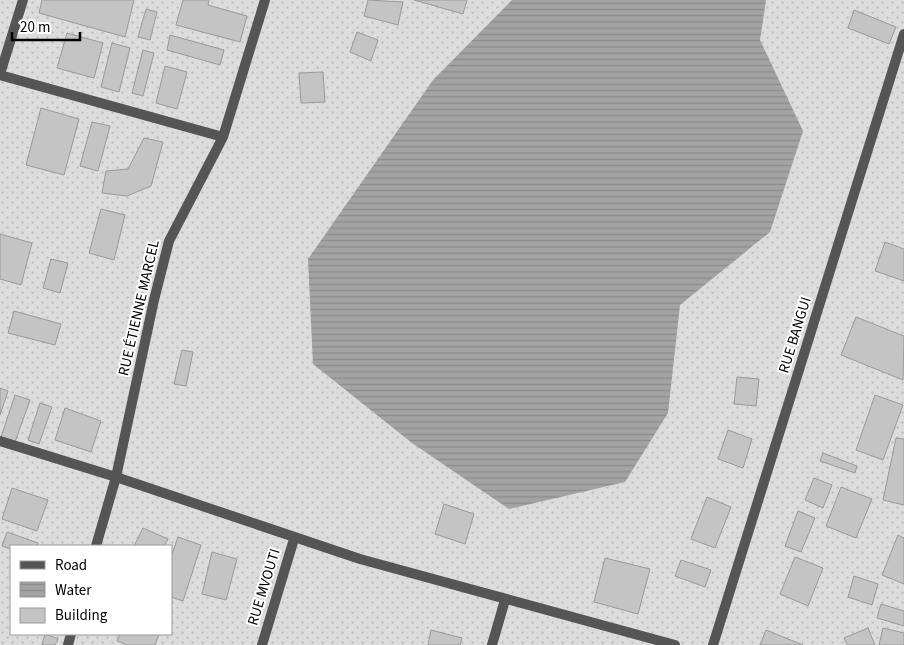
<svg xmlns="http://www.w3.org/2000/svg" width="904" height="645" font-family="'Source Sans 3',sans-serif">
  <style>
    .grass { fill: url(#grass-dots); fill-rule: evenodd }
    .water { fill: url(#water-rules) }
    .building { fill: #c4c4c4; stroke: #999 }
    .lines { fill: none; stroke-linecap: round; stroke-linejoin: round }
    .street { stroke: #555; stroke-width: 10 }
    .labels { text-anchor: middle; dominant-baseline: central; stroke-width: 4; stroke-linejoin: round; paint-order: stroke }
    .street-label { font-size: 15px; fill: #000; stroke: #fff }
  </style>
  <defs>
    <pattern id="grass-dots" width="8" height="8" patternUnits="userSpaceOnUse" patternTransform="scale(1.25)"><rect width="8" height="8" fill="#dcdcdc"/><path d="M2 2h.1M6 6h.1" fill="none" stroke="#bbb" stroke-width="1.8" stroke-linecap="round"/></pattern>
    <pattern id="water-rules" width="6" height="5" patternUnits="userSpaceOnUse" patternTransform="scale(1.25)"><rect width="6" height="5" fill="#a3a3a3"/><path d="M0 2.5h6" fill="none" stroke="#8b8b8b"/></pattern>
  </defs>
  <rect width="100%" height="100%" fill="#fff"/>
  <path class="grass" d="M0 0H904V645H0ZM11 546H171V634H11Z"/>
  <path class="water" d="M512 0H766L760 40 803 131 770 232 680 305 668 413 625 482 509 509 412 443 313 364 308 259 433 80Z"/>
  <path class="building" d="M42 0H134L125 37 39 13Z
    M183 0H209L208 5 247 16 240 42 176 25Z
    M368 0 403 2 398 25 364 16Z
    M414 0H467L463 14Z
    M146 9 157 12 150 40 138 37Z
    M854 10 896 27 889 44 848 28Z
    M357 32 378 40 371 61 350 52Z
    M67 33 103 43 94 78 57 68Z
    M170 35 224 50 220 65 167 50Z
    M112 43 130 48 119 92 101 87Z
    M143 50 154 53 143 96 132 93Z
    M165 66 187 72 177 109 156 103Z
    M323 72 325 102 301 103 299 73Z
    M41 108 79 119 64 175 26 165Z
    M92 122 110 126 98 171 80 166Z
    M144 138 163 142 151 186 127 196 102 193 106 171 128 169Z
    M101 209 125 215 114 260 89 253Z
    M0 234 32 243 21 285 0 279Z
    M885 242 904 249V281L875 271Z
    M51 259 68 263 60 293 43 288Z
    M14 311 61 324 55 345 8 333Z
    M856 317 904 336 903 380 841 355Z
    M182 350 193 352 186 386 174 384Z
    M737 377 759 379 756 406 734 404Z
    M0 388 8 391 0 415Z
    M15 395 30 400 15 442 1 437Z
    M875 395 903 405 883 460 856 450Z
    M40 403 52 407 39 444 28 440Z
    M65 408 101 421 91 452 55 440Z
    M728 430 752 439 743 468 718 459Z
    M896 438 904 439V505L883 500Z
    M823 453 857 466 855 473 820 461Z
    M814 478 832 485 823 508 805 500Z
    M841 487 872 499 856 538 826 526Z
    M12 488 48 500 37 531 2 519Z
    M707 497 731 507 715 548 691 539Z
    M444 504 474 514 465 544 435 534Z
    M798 511 815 518 801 552 785 546Z
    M143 528 168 539 164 546H134Z
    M7 532 38 543 37 546H11V549L2 546Z
    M898 535 904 538V584L882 575Z
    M178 537 201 545 183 601 171 597V557Z
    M212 552 237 559 226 600 202 594Z
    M795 557 823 568 808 606 780 594Z
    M605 558 650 569 638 614 594 602Z
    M681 560 711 570 705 587 675 576Z
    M854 576 878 584 872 605 848 597Z
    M881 604 904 611V626L877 618Z
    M868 628 875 645H847L844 638Z
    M883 628 904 633V645H879Z
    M431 630 462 638 460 645H428Z
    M766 630 803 645H760Z
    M45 634 58 639 55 645H42Z
    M120 634H159L155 645H127L117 641Z"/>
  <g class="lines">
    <path class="street" d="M0 74 23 0
      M0 75 223 137
      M0 441 116 477 360 559 675 645
      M96 546 116 477 154 300 169 241 223 137 265 0
      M68 645 71 634
      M262 645 294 539
      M492 645 505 600
      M713 645 904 34"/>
  </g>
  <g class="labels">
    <g class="street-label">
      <text transform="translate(139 308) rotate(-77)">RUE ÉTIENNE MARCEL</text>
      <text transform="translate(795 335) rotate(-73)">RUE BANGUI</text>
      <text transform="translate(264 587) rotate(-73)">RUE MVOUTI</text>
    </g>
  </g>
  <rect x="10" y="545" width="162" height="90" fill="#ffffff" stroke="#999999"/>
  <rect x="20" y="561" width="25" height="8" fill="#555555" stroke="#999999"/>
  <text x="55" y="570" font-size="15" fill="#000000">Road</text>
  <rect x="20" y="582" width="25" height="15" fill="url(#water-rules)" stroke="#999999"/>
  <text x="55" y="595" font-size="15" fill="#000000">Water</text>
  <rect x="20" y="608" width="25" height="15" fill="#c4c4c4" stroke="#999999"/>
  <text x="55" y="620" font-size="15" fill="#000000">Building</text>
  <path d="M12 32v8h68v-8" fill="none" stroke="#000000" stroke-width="2.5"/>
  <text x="20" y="32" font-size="15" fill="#000000" stroke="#ffffff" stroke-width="4" paint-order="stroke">20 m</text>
</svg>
